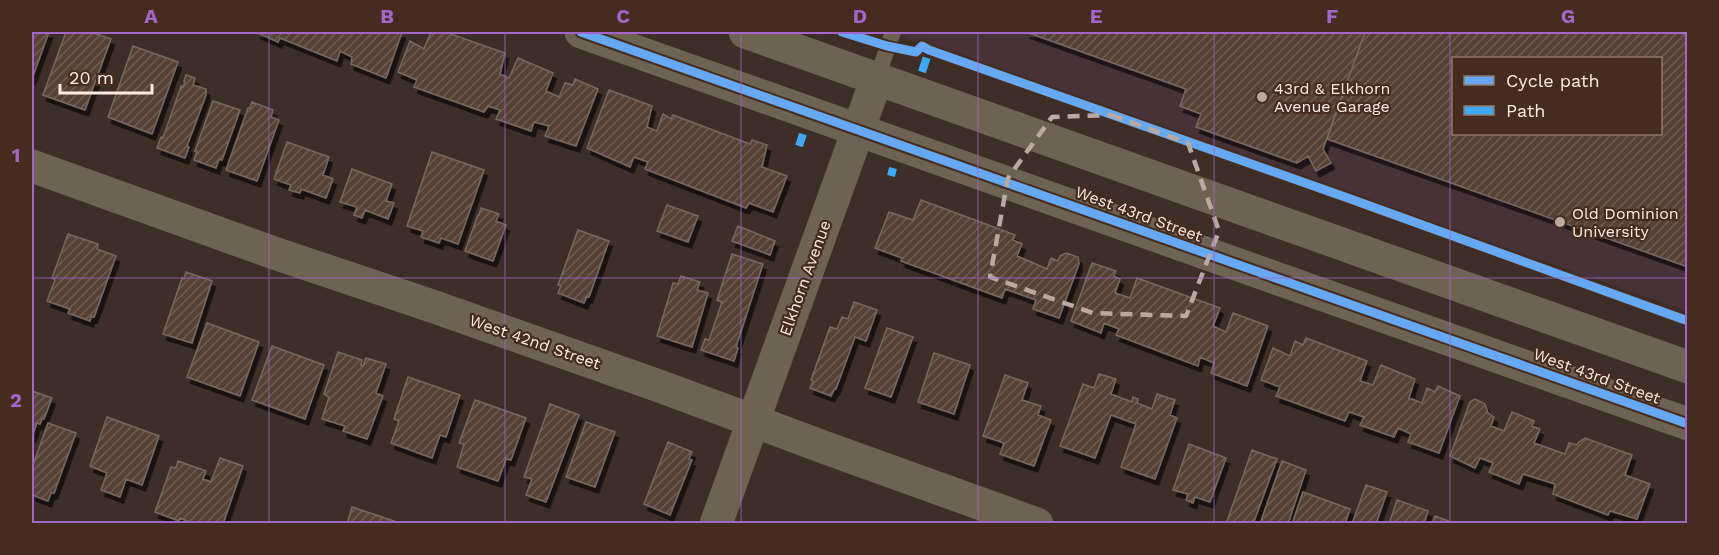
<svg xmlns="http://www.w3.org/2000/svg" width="1719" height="555" font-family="'Work Sans',sans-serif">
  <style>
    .education { fill: #473337; fill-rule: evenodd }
    .building { fill: url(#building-hatch); stroke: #756962; stroke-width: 1.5; fill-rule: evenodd; filter: url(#shadow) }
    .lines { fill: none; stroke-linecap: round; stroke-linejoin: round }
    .service { stroke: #6e6252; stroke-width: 16 }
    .minor { stroke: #6e6252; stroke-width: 33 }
    .tertiary { stroke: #6e6252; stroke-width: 33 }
    .quiet { stroke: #3fa9f5; stroke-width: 8; stroke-dasharray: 15 8; stroke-linecap: butt }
    .cycleway-casing { stroke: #462c1f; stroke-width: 13 }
    .cycleway { stroke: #66a8f1; stroke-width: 9 }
    .marked { fill: none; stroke: #baa9a2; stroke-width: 4.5; stroke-dasharray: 12 8; stroke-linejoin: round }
    .grid { fill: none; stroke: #a265ca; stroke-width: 1.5; stroke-opacity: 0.55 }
    .poi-dot { fill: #baa9a2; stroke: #462c1f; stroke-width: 2 }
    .labels { text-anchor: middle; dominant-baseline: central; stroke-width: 4.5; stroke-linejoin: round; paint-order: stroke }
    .poi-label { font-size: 16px; fill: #fdebe3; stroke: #462c1f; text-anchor: start }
    .street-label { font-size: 16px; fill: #fdebe3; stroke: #462c1f }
    .neatline { fill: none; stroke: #a265ca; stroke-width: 2 }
    .grid-label { font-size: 20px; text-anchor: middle; font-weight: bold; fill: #a265ca }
  </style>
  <defs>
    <pattern id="building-hatch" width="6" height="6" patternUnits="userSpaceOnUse" patternTransform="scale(1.5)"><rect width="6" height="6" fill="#574234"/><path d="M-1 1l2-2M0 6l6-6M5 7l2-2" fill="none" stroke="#705d51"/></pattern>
    <filter id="shadow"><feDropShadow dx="3.5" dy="6" stdDeviation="0" flood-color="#0009"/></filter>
  </defs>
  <rect width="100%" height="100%" fill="#3d2f28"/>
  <path class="education" d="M887 32H1687V311ZM1454 58H1660V134H1454Z"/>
  <path class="building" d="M32 32H49L32 79Z
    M66 32H91L111 39 85 110 43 95Z
    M256 32H402L386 78 351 64 352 57 340 51 337 61 280 38 278 42Z
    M431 32H445L505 53 500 74 509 78 518 58 553 73 546 91 559 97 565 83 573 85 575 79 598 89 576 146 545 136 549 126 534 122 531 131 496 119 500 110 488 106 484 112 414 87 417 80 398 72 410 41 424 49Z
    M1026 32H1365L1323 149 1331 163 1316 171 1308 156 1297 163 1196 127 1201 114 1180 106 1186 89Z
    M1365 32H1688V267L1327 139ZM1454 58H1660V134H1454Z
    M133 46 178 62 152 134 108 117Z
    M186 75 195 78 193 85 206 89V95L187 146 189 147 185 158 157 148 161 137 163 138 181 86 183 87 185 81H184Z
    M609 90 652 106 647 127 657 131 663 114 671 119 673 115 750 144 752 140 767 145 762 167 787 176 773 212 749 203 746 208 645 169 648 162 634 157 630 167 587 148Z
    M213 101 240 110 222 160 219 159 216 168 194 160 197 151H195Z
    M252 102 273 110 271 117 279 120 257 181 226 170 248 108H250Z
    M287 142 329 157 323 175 333 179 326 198 301 189 300 193 289 190 291 185 274 179Z
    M432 152 484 170 458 244 441 238 439 243 421 237 423 231 407 226Z
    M352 169 392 184 386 201 394 203 388 219 365 210 362 218 354 215 357 207 340 202Z
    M921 200 1015 235 1013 240 1022 244 1017 256 1047 269 1051 258 1058 261 1060 256 1066 253 1078 257 1079 264 1059 318 1033 309 1036 300 1005 289 1002 298 901 261 902 258 875 248 889 212 913 220Z
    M667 205 698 216 688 242 657 231Z
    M481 208 499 214 496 221 506 225 493 261 465 251 478 215H479Z
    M738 226 775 241 770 255 732 241Z
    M578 230 609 241 589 297 587 296 584 303 558 293 561 286 558 285Z
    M68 234 98 244 97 249 116 256 94 317 91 316 90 321 68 313 70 309 47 301 55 280 52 278Z
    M732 254 763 264 736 347 738 348 734 361 701 350 705 339 709 340 722 302 717 300Z
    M1092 263 1116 271 1114 276 1120 279 1115 293 1130 298 1137 278 1220 308 1213 326 1226 332 1233 313 1268 326 1247 386 1211 373 1214 363 1200 357 1198 366 1116 335 1119 329 1104 323 1101 333 1071 321Z
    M186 272 212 281 192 343 163 334 182 278 184 279Z
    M681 276 700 282 697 290 708 293 692 347 657 336 673 283 678 284Z
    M854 302 877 310 866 341 855 337 836 389 835 388 831 396 810 388 813 381 811 380 830 327 837 329 842 317 848 319Z
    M207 323 259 342 240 396 187 377Z
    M887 328 913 337 891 397 865 388Z
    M1306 338 1367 361 1360 381 1373 385 1381 365 1415 379 1409 398 1422 403 1427 388 1435 392 1438 386 1460 396 1439 453 1408 442 1411 434 1398 428 1394 437 1360 425 1364 417 1349 412 1345 421 1276 396 1280 387 1261 380 1273 348 1290 356 1295 341 1303 345Z
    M272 346 324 365 305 419 252 400Z
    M338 352 362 360 361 365 363 366 366 358 386 364 376 393 383 396 367 439 343 431 345 426 322 419 329 397 324 394Z
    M934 353 970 365 954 414 918 402Z
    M1099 374 1116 379 1111 394 1132 402 1133 397 1138 399 1137 403 1152 409 1157 394 1175 400 1170 415 1177 418 1155 479 1121 467 1136 424 1111 415 1095 458 1060 446 1083 384 1094 388Z
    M1005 375 1028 383 1022 400 1041 406 1038 415 1051 420 1034 466 1000 454 1004 443 983 436Z
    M408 377 460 395 446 437 440 435 432 458 391 443 399 421 394 419Z
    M32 391 52 398 44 419H42L40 424 37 423 32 437Z
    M1475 399 1485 404 1488 413 1494 417 1491 426 1504 431 1512 412 1534 421 1532 426 1540 429 1534 443 1565 454 1569 443 1577 445 1579 442 1585 438 1632 455 1625 475 1650 484 1637 519 1610 511 1608 515 1553 494 1555 484 1523 474 1519 484 1489 472 1493 463 1480 458 1475 468 1450 456 1470 402Z
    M475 400 526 418 511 460 506 459 498 481 457 467 464 444 459 443Z
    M550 404 579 415 546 502 526 495 532 479 524 477Z
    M107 417 159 436 142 485 126 479 120 497 101 490 107 473 90 466Z
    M586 422 615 432 595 487 566 477Z
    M48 423 76 433 54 493H51L48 501 32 495V468Z
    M668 442 692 452 689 459 692 460 670 515 644 504Z
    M1189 444 1226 458 1210 502 1195 497 1193 503 1186 500 1188 494 1173 490Z
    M1252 450 1277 459 1253 524H1226Z
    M220 458 243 466 223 524H195L180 518 179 521 155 512 171 467 176 468 178 461 206 471 203 479 211 482Z
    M1282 461 1306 470 1288 524H1267L1261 521Z
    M1366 485 1387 492 1376 524H1352Z
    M1303 492 1350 509 1345 524H1292Z
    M1397 500 1428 511 1424 524H1389Z
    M352 507 394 521 393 524H347Z
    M1435 516 1456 524H1432Z"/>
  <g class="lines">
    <path class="service" d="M877 78 893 32"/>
    <path class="minor" d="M32 166 274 253 429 305 662 387 826 448 1037 524
      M716 524 877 78"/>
    <path class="tertiary" d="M581 32 1688 424
      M745 32 1688 367"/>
    <path class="quiet" d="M922 72 929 50
      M799 146 803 134
      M891 176 893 168"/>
    <defs>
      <path id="cycleway" d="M581 32 1688 424
        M842 32 887 46 916 52 922 46 929 50 1345 197 1688 321"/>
    </defs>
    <use href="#cycleway" class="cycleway-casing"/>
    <use href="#cycleway" class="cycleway"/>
  </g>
  <path class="marked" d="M1111 115 1188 143 1219 231 1186 316 1093 313 990 277 1008 178 1052 117Z"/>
  <path class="grid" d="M269 32V524M505 32V524M741 32V524M978 32V524M1214 32V524M1450 32V524M32 278H1688"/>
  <g class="poi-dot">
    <circle cx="1262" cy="97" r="6"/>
    <circle cx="1560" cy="222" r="6"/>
  </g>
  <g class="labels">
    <g class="poi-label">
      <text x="1274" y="88">43rd &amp; Elkhorn<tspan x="1274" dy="18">Avenue Garage</tspan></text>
      <text x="1572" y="213">Old Dominion<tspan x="1572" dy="18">University</tspan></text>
    </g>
    <g class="street-label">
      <text transform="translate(1139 214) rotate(20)">West 43rd Street</text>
      <text transform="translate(805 278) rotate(-70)">Elkhorn Avenue</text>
      <text transform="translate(535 342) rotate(19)">West 42nd Street</text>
      <text transform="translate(1597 376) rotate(20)">West 43rd Street</text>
    </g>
  </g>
  <rect width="1719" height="555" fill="none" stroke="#462c1f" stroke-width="66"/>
  <rect x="1452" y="57" width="210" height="78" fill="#462c1f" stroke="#8f786d" stroke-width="1.5"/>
  <rect x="1464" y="76" width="30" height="9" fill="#66a8f1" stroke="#8f786d" stroke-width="1.5"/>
  <text x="1506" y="87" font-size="18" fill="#fdebe3">Cycle path</text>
  <rect x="1464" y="106" width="30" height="9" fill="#3fa9f5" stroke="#8f786d" stroke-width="1.5"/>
  <text x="1506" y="117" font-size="18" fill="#fdebe3">Path</text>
  <path d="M60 84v9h92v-9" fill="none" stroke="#fdebe3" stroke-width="3"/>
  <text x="69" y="84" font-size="18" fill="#fdebe3" stroke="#462c1f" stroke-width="4.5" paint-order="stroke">20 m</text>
  <rect x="33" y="33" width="1653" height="489" class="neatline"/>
  <g class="grid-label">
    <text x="151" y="23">A</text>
    <text x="387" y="23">B</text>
    <text x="623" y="23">C</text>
    <text x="860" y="23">D</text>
    <text x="1096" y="23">E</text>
    <text x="1332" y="23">F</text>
    <text x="1568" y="23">G</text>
    <text x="16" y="162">1</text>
    <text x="16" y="407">2</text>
  </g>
</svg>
